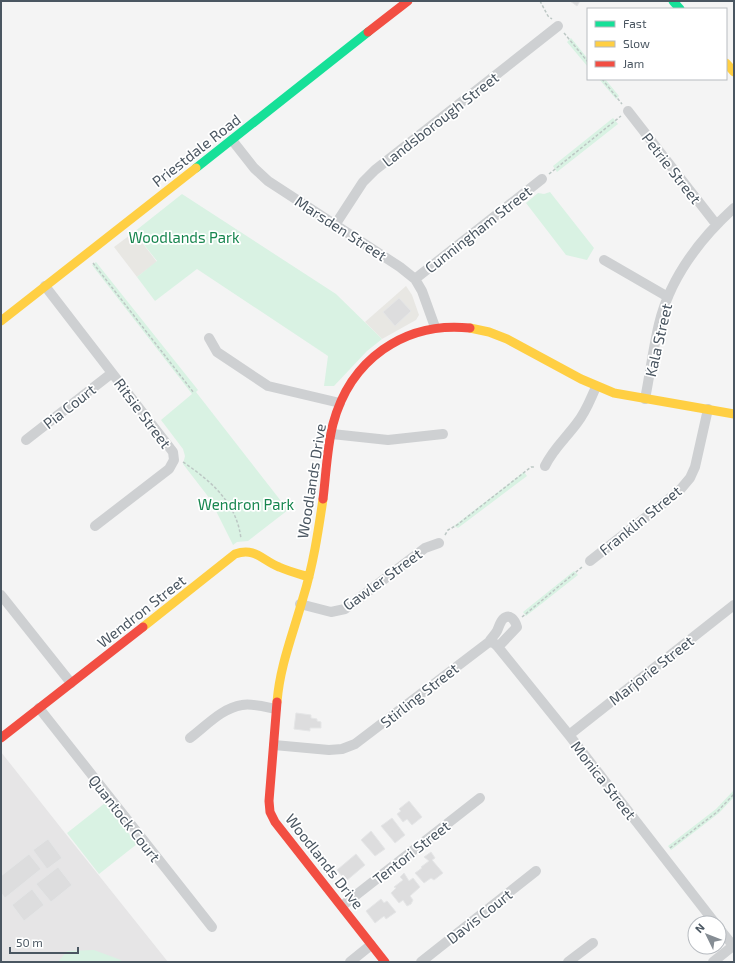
<svg xmlns="http://www.w3.org/2000/svg" width="735" height="963" font-family="'Exo 2',sans-serif">
  <style>
    .commercial { fill: #e8e7e3 }
    .education { fill: #e6e5e6 }
    .green { fill: #d9f2e3 }
    .building { fill: #ddddde; stroke: #e5e6e7 }
    .lines { fill: none; stroke-linecap: round; stroke-linejoin: round }
    .path { stroke: #bcc7c4; stroke-width: 1.5; stroke-dasharray: 3 2; stroke-linecap: butt }
    .street { stroke: #ced0d2; stroke-width: 10 }
    .fast { stroke: #16e098; stroke-width: 9 }
    .slow { stroke: #ffcf43; stroke-width: 9 }
    .jam { stroke: #f24e42; stroke-width: 9 }
    .labels { text-anchor: middle; dominant-baseline: central; stroke-width: 3.5; stroke-linejoin: round; paint-order: stroke }
    .street-label { font-size: 15px; fill: #4a5661; stroke: #fff }
    .park-label { font-size: 15px; fill: #17864f; stroke: #fff }
  </style>
  <rect width="100%" height="100%" fill="#f4f4f4"/>
  <path class="commercial" d="M134 232 157 262 137 277 114 247Z
    M406 286 412 295 419 315 416 320 382 339 365 322Z"/>
  <path class="education" d="M1 752 65 833 168 962H1Z"/>
  <path class="green" d="M571 38 588 59V67L567 42Z
    M599 79H605L619 96 616 99Z
    M613 118 618 124 557 172 553 166Z
    M550 192 594 248 587 260 566 255 526 203 538 193 544 194Z
    M182 194 336 294 382 339 367 351 334 386H324L328 356 197 269 155 301 137 277 157 261 134 232Z
    M96 262 198 390 196 392 288 510 248 541 237 542 233 545 210 499 183 464 185 456 183 449 161 420 192 394 92 265Z
    M524 472 527 476 458 528 454 526Z
    M574 571 578 575 526 616 523 612Z
    M734 790V797L719 813 671 850 668 846 716 809Z
    M105 803 137 844 99 874 67 833Z
    M94 950 121 960 122 962H58L67 951Z"/>
  <path class="building" d="M570 1H580L577 6Z
    M399 298 411 311 395 326 383 312Z
    M296 713 311 715V718L317 719V721L321 722V728H310V731L294 729Z
    M409 801 422 817 412 825 407 819 403 822 397 814 401 811 399 809Z
    M392 818 405 835 395 843 381 826Z
    M371 831 385 849 375 856 361 840Z
    M48 839 62 858 47 869 33 850Z
    M431 852 435 858 432 860 443 873 434 880 431 878 424 883 415 873 422 868 421 867 429 861 424 857Z
    M29 854 41 869 5 898 1 893V876Z
    M356 854 365 865 346 881 337 870Z
    M58 867 72 885 51 902 36 884Z
    M404 873 409 881 413 878 420 887 410 896 413 900 411 904 407 906 403 900 399 903 391 893 396 888 394 887 403 880 400 877Z
    M32 889 44 905 24 921 12 905Z
    M381 899 384 903 387 901 396 912 386 919 384 916 375 923 366 911Z"/>
  <g class="lines">
    <path class="path" d="M540 1 548 16 552 19
      M564 33 588 62
      M602 79 622 104
      M549 174 621 116
      M93 263 194 393
      M183 462C211 481 237 503 241 539
      M445 535 448 530 457 525 531 467H535
      M522 617 582 567
      M670 848 717 812 734 794"/>
    <path class="street" d="M628 111 716 224
      M232 140 254 168 268 181 400 267 415 279 422 291 435 327
      M335 225 363 182 375 170 558 26
      M604 260 668 297
      M415 279 542 179
      M45 286 173 452 174 460 169 469 95 526
      M209 338 217 352 268 386 340 403
      M645 399C650 374 653 349 659 324 670 278 700 239 734 208
      M332 434 388 440 443 434
      M26 440 112 373
      M545 466C553 449 566 438 577 423 586 412 590 400 596 387
      M590 561 679 491 690 478 695 467 708 409
      M1 595 71 683
      M300 604 331 612 345 609 425 548 439 543
      M489 642 494 643 498 647 569 735 715 923
      M39 708 212 927
      M569 735 734 605
      M190 738C206 726 222 708 242 705 252 703 266 707 276 709
      M274 745 329 750 342 749 355 744 489 642C491 638 495 635 497 631 499 627 500 622 503 619 510 613 515 620 517 627L498 647
      M342 906 480 798
      M719 928 734 947
      M350 962 371 945
      M421 962 536 871
      M568 962 593 943
      M713 962 733 946"/>
    <path class="fast" d="M673 1 680 9
      M196 168 368 32"/>
    <path class="slow" d="M726 63 734 72
      M1 321 196 168
      M470 328 489 332 507 339 581 379 614 393 734 414
      M143 627 235 554C255 547 262 560 279 567 288 571 299 574 309 577
      M277 702C280 665 293 634 303 598 313 566 318 533 323 499"/>
    <path class="jam" d="M368 32 408 1
      M323 499C326 475 327 447 333 424 350 360 404 321 470 328
      M277 702 269 801 270 812 275 822 385 962
      M1 738 143 627"/>
  </g>
  <g class="labels">
    <g class="street-label">
      <text transform="translate(440 119) rotate(-38)">Landsborough Street</text>
      <text transform="translate(196 150) rotate(-38)">Priestdale Road</text>
      <text transform="translate(672 168) rotate(52)">Petrie Street</text>
      <text transform="translate(341 228) rotate(33)">Marsden Street</text>
      <text transform="translate(478 229) rotate(-38)">Cunningham Street</text>
      <text transform="translate(658 340) rotate(-77)">Kala Street</text>
      <text transform="translate(69 406) rotate(-38)">Pia Court</text>
      <text transform="translate(143 413) rotate(53)">Ritsie Street</text>
      <text transform="translate(311 481) rotate(-81)">Woodlands Drive</text>
      <text transform="translate(640 520) rotate(-39)">Franklin Street</text>
      <text transform="translate(382 579) rotate(-36)">Gawler Street</text>
      <text transform="translate(141 611) rotate(-38)">Wendron Street</text>
      <text transform="translate(651 670) rotate(-38)">Marjorie Street</text>
      <text transform="translate(419 695) rotate(-38)">Stirling Street</text>
      <text transform="translate(604 780) rotate(52)">Monica Street</text>
      <text transform="translate(125 818) rotate(52)">Quantock Court</text>
      <text transform="translate(411 852) rotate(-38)">Tentori Street</text>
      <text transform="translate(325 861) rotate(52)">Woodlands Drive</text>
      <text transform="translate(479 916) rotate(-38)">Davis Court</text>
    </g>
    <g class="park-label">
      <text x="184" y="237">Woodlands Park</text>
      <text x="246" y="504">Wendron Park</text>
    </g>
  </g>
  <rect width="735" height="963" fill="none" stroke="#4a5661" stroke-width="4"/>
  <rect x="587" y="8" width="140" height="72" fill="#ffffff" stroke="#b7bbc0"/>
  <rect x="595" y="21" width="20" height="6" fill="#16e098" stroke="#b7bbc0"/>
  <text x="623" y="28" font-size="12" fill="#4a5661">Fast</text>
  <rect x="595" y="41" width="20" height="6" fill="#ffcf43" stroke="#b7bbc0"/>
  <text x="623" y="48" font-size="12" fill="#4a5661">Slow</text>
  <rect x="595" y="61" width="20" height="6" fill="#f24e42" stroke="#b7bbc0"/>
  <text x="623" y="68" font-size="12" fill="#4a5661">Jam</text>
  <g transform="translate(707 935) rotate(313)"><circle r="19" fill="#ffffff" stroke="#b7bbc0"/>
  <path d="M0-3L7 15L0 10L-7 15Z" fill="#868d94"/>
  <text y="-6" font-size="11" font-weight="bold" text-anchor="middle" fill="#4a5661">N</text>
  </g>
  <path d="M10 947v6h68v-6" fill="none" stroke="#4a5661" stroke-width="2"/>
  <text x="16" y="947" font-size="12" fill="#4a5661" stroke="#ffffff" stroke-width="3" paint-order="stroke">50 m</text>
</svg>
